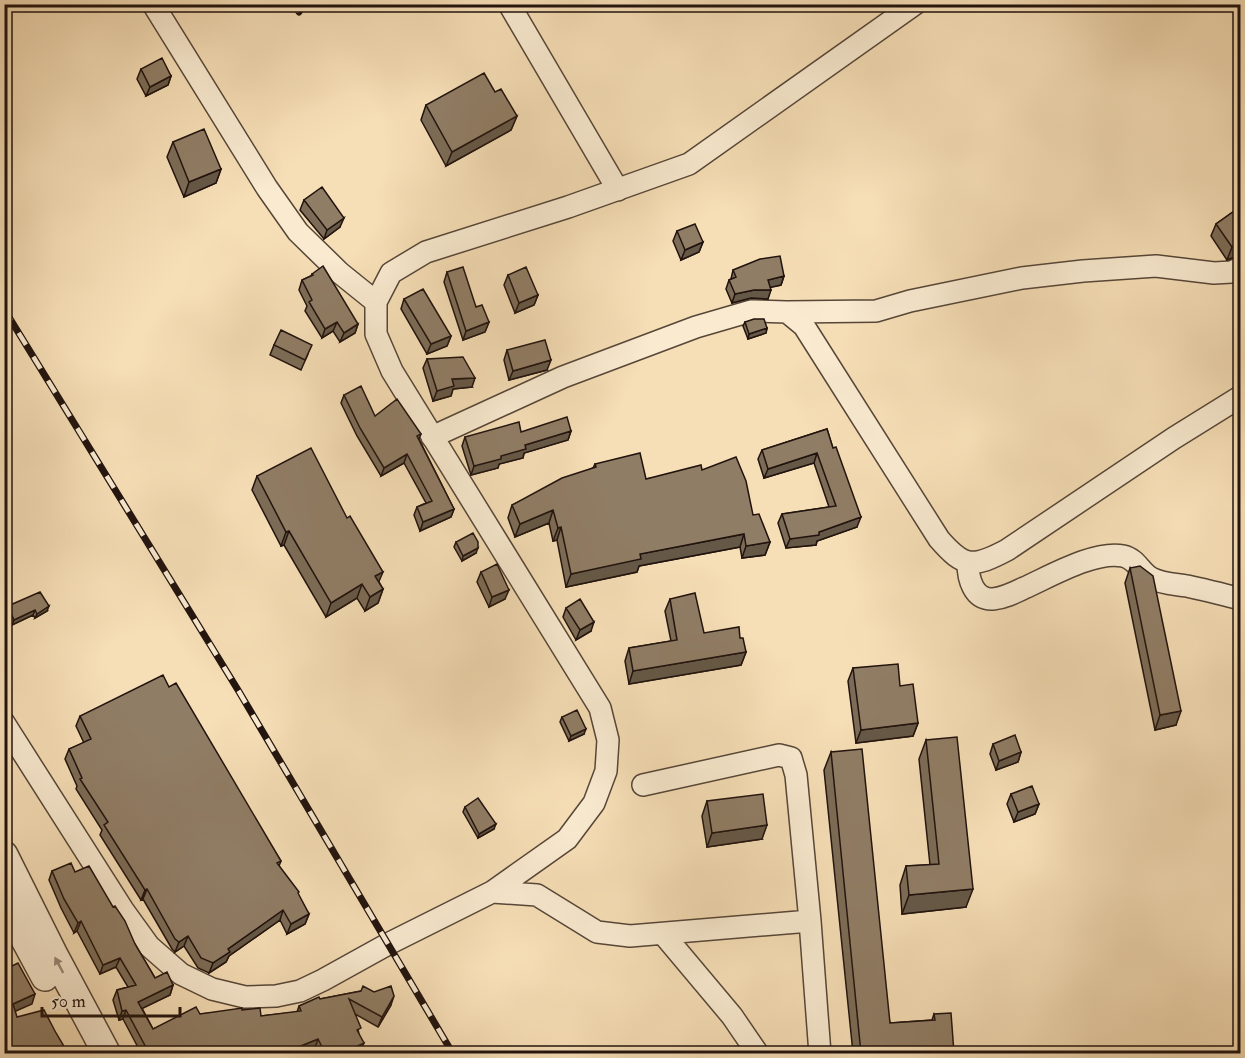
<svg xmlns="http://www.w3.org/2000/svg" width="1245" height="1058" font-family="'IM FELL Double Pica',serif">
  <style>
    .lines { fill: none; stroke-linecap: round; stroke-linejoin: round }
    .minor-casing { stroke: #564638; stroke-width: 24 }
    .tertiary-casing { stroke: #564638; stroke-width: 30 }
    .minor { stroke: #f9ead0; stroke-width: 21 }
    .tertiary { stroke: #f9ead0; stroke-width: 27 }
    .rail-casing { stroke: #21130e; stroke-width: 7 }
    .rail { stroke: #f9ead0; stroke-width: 4.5; stroke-dasharray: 14; stroke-linecap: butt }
    .wall { fill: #7c6c57; stroke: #21130e; stroke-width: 1.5 }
    .shaded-wall { fill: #655847; stroke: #21130e; stroke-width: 1.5 }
    .building { fill: #907d65; stroke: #21130e; stroke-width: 1.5 }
    .oneway { fill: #988979 }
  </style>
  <rect width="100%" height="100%" fill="#f6deb6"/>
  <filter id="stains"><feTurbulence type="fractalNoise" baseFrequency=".00333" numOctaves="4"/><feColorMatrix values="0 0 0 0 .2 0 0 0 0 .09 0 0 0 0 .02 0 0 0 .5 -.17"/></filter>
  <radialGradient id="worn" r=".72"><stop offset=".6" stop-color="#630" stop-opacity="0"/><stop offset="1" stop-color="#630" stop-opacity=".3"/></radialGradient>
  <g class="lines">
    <defs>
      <path id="minor" d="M153 4 267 188 298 232 340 273 376 302
        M509 4 618 190
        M787 312 876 311 910 301 1022 278 1083 271 1156 266 1214 273 1232 272 1240 268
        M432 437 563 377 696 327 751 311 787 312 804 326 939 539C964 568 973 568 1007 550L1174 438 1240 397
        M968 563C968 578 973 600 993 599 1004 598 1014 593 1024 588 1049 577 1095 550 1123 556 1137 559 1140 572 1151 578 1162 584 1175 584 1187 586 1205 590 1223 594 1240 599
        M4 723 123 910 149 946 181 974 212 989 245 997 276 996 300 991 323 980 388 944 492 892 567 839 594 803 606 771 608 740 600 708 392 371 376 334V302L391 273 426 252 568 207 689 164 915 4
        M643 785 779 755 791 758 796 775 810 921 820 1054
        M492 892 537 895 597 932 630 936 810 921
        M664 935 732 1016 758 1054"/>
      <path id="tertiary" d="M4 855 53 953 107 1054
        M4 901 45 977"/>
    </defs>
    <use href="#minor" class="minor-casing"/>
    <use href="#tertiary" class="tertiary-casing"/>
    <use href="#minor" class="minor"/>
    <use href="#tertiary" class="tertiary"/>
    <defs>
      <path id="rail" d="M295 4 299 12
        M4 309 238 690 453 1054"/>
    </defs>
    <use href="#rail" class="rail-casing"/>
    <use href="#rail" class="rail"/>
  </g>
  <path class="wall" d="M141 69 171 76 168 85 146 96 137 79Z
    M495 92 517 116 511 130 446 166 421 120 426 105Z
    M173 142 221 169 216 183 184 197 167 157Z
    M304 200 340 227 324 239 300 210Z
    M1240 207V255L1227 260 1211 236 1216 224Z
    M677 231 703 242 699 252 681 260 673 241Z
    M733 270 784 276 781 285 770 287 768 299 751 298 732 303 726 289 729 280 731 279Z
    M447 272 489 322 485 332 463 340 444 282Z
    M312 274 358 324 355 333 340 342 333 331 322 338 305 311 307 306 299 290 302 280 311 276Z
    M508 275 538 295 534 305 515 313 504 285Z
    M404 299 451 336 447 346 427 354 401 309Z
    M745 322 767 328 766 333 748 339 743 326Z
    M274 345 308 354 301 370 270 355Z
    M507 350 547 370 509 380 504 360Z
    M427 359 472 387 453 389 451 396 433 401 423 368Z
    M344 395 375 416 421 434 419 439 454 509 451 517 420 531 414 515 417 507 426 503 404 463 381 476 357 436 341 403Z
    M827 429 857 527 817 541 816 545 786 548 778 523 782 514 829 507 814 463 764 478 758 459 762 450Z
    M571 431 568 440 524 453 523 458 499 464 498 468 471 475 462 446 465 437 521 432Z
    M595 464 646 479 702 470 753 515 770 542 765 555 742 558 740 547 639 566 637 572 566 587 557 540 553 541 549 523 515 537 508 518 512 505 593 468Z
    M257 476 379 582 383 589 378 603 365 611 357 598 326 617 284 545 281 546 252 490Z
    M456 542 476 553 462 561 454 547Z
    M1130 568 1176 725 1155 730 1125 583Z
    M481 572 505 599 489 607 477 582Z
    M670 599 704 633 740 638 746 652 741 665 629 684 625 661 629 648 671 641 665 611Z
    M8 606 47 611 35 618 33 615 12 625 6 611Z
    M566 608 591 631 576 640 563 617Z
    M853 668 900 686 918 723 913 736 856 743 848 681Z
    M169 687 281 861 279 866 298 895 309 914 305 924 287 934 280 920 229 956 226 962 209 973 198 968 184 946 175 952 172 949 143 899 141 900 100 835 102 830 76 789 77 786 65 759 69 749 84 743 76 726 80 716Z
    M562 717 584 734 569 741 560 722Z
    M926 740 966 907 902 914 900 885 906 866 930 865 919 759Z
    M993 744 1021 752 1018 762 996 770 990 754Z
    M831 752 890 1023 932 1020 934 1014 954 1053H853L824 770Z
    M1011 794 1039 804 1035 814 1014 822 1007 804Z
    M707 801 762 839 707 847 702 816Z
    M465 807 494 829 478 838 463 812Z
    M52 871 75 872 113 907 155 978 173 985 170 995 142 1008 153 1029 200 1014 242 1010 261 1016 297 1012 299 1006 320 999 361 991 391 1005 378 1027 355 1014 359 1034 360 1053H317L315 1048 303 1053H141L123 1019 119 1020 113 1000 117 990 128 987 116 967 100 974 77 931 74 933 61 908 49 880Z"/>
  <path class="shaded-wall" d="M171 76 168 85 146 96 150 87Z
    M517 116 511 130 446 166 452 152Z
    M221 169 216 183 184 197 189 182Z
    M344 218 340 227 324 239 327 230Z
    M703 242 699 252 681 260 685 250Z
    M1240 244V255L1227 260 1232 247Z
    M784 276 781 285 764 289 768 280Z
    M754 290H771L768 299 751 298 732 303 735 294Z
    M538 295 534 305 515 313 519 303Z
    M337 322 333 331 322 338 325 329Z
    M489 322 485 332 463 340 466 331Z
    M358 324 355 333 340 342 344 333Z
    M767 328 766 333 748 339 749 334Z
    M451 336 447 346 427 354 431 344Z
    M551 360 547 370 509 380 513 371Z
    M475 378 472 387 453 389 451 396 433 401 437 391 452 379Z
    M571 431 568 440 524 453 523 458 499 464 498 468 471 475 474 466 525 445Z
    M817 453 814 463 764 478 768 469Z
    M407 454 404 463 381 476 384 468Z
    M454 509 451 517 420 531 423 522Z
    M553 510 549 523 515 537 520 524Z
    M861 517 857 527 817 541 816 545 786 548 790 539 819 532Z
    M561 527 557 540 553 541 558 528Z
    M289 531 284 545 281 546 286 532Z
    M744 534 740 547 639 566 637 572 566 587 571 574 640 554Z
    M770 542 765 555 742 558 746 546Z
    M478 548 476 553 462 561 463 556Z
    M383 572 377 586 375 576Z
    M362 584 357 598 326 617 331 603Z
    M383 589 378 603 365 611 370 597Z
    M509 590 505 599 489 607 492 597Z
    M49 606 47 611 35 618 37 614Z
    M35 610 33 615 12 625 14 620Z
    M594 622 591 631 576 640 580 630Z
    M746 652 741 665 629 684 633 671Z
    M1181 711 1176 725 1155 730 1160 715Z
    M918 723 913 736 856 743 861 730Z
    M586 729 584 734 569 741 571 736Z
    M1021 752 1018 762 996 770 999 761Z
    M1039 804 1035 814 1014 822 1018 812Z
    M496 824 494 829 478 838 479 834Z
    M767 825 762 839 707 847 712 833Z
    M147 889 143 899 141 900 145 890Z
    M973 889 966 907 902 914 909 895Z
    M283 910 280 920 229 956 226 962 209 973 213 963 228 949Z
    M309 914 305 924 287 934 291 924Z
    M81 921 77 931 74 933 78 923Z
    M188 936 184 946 175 952 179 942Z
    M120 958 116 967 100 974 103 965Z
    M173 985 170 995 135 1012 138 1002Z
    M35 994 32 1004 9 1014 13 1004Z
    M394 996 391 1005 378 1027 382 1017Z
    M126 1010 123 1019 119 1020 122 1011Z
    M318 1039 315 1048 303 1053H290L291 1050Z
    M364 1043 360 1053H343Z
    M329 1049 328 1053H323L324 1051Z"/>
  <path class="building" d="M162 58 171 76 150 87 141 69Z
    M484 73 495 92 501 89 517 116 452 152 426 105Z
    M204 129 221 169 189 182 173 142Z
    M322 187 344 218 327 230 304 200Z
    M1240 207V244L1232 247 1216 224Z
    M695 224 703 242 685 250 677 231Z
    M780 256 784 276 768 280 771 290H754L735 294 729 280 736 277 733 270 760 259Z
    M323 266 358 324 344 333 337 322 325 329 309 302 312 300 302 280 313 275 312 274Z
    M463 267 476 307 482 305 489 322 466 331 447 272Z
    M526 267 538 295 519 303 508 275Z
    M423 289 451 336 431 344 404 299Z
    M754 319H764L767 328 749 334 745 322Z
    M281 330 312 345 305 360 274 345Z
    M545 340 551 360 513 371 507 350Z
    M463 357 475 378 452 379 454 386 437 391 427 359Z
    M361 386 375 416 397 399 421 434 417 436 454 509 423 522 417 507 432 501 407 454 384 468 360 428 344 395Z
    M567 417 571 431 525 445 526 449 501 456V459L474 466 465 437 519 422 521 432Z
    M827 429 833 448 836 447 861 517 819 532V535L790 539 782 514 836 506 817 453 768 469 762 450Z
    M311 448 347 518 350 516 383 572 375 576 383 589 370 597 362 584 331 603 289 531 286 532 257 476Z
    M640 453 646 479 701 465 702 470 736 457 746 481 753 515 759 514 770 542 746 546 744 534 640 554 641 559 571 574 561 527 558 528 553 510 520 524 512 505 562 478 596 467 595 464Z
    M473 533 478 542V548L463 556 456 542Z
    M497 564 509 590 492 597 481 572Z
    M1140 566 1153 576 1181 711 1160 715 1130 568Z
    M40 592 49 606 37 614 35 610 14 620 8 606Z
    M695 593 704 633 739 627 740 638H743L746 652 633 671 629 648 677 640 670 599Z
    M580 599 594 622 580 630 566 608Z
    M898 664 900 686 913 684 918 723 861 730 853 668Z
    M163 675 169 687 176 683 281 861 277 863 299 892 298 893 309 914 291 924 283 910 228 949 230 952 213 963 201 958 188 936 179 942 175 939 147 889 145 890 104 825 108 822 80 779 82 778 69 749 91 739 80 716Z
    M577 710 586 729 571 736 562 717Z
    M1015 735 1021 752 999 761 993 744Z
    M957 737 973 889 909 895 906 866 939 864 926 740Z
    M862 749 890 1023 935 1020 934 1014 951 1013 954 1053H861L831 752Z
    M1032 786 1039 804 1018 812 1011 794Z
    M763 794 767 825 712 833 707 801Z
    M478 798 496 824 479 834 465 807Z
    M71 863 75 872 89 866 113 907 115 906 125 921 135 944 155 978 167 972 173 985 138 1002 153 1029 196 1007 200 1014 242 1008V1010L260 1008 261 1016 301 1011 299 1006 319 997 320 999 361 991 363 986 374 992 391 986 394 996 382 1017 349 999 361 1028 357 1030 364 1043 343 1053H332L329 1049 324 1051 318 1039 291 1050 292 1053H149L126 1010 122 1011 117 990 136 985 120 958 103 965 81 921 78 923 64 899 52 871Z
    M18 963 35 994 13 1004 17 1017 44 1010 56 1033 68 1053H4V970Z"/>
  <defs><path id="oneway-solid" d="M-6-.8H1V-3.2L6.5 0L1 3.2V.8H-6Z" transform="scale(1.5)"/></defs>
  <use class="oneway" href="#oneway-solid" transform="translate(59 965) rotate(-118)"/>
  <rect width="1245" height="1058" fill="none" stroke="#f6deb6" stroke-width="24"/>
  <rect x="6" y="6" width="1233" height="1046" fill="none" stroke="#21130e" stroke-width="3"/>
  <rect x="12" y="12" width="1221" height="1034" fill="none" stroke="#21130e" stroke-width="1.5"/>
  <path d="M42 1007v9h138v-9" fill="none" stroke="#21130e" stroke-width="3"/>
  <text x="51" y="1007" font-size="18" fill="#21130e" stroke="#f9ead0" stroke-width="4.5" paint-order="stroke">50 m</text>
  <rect width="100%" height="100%" filter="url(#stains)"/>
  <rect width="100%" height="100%" fill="url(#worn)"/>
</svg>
